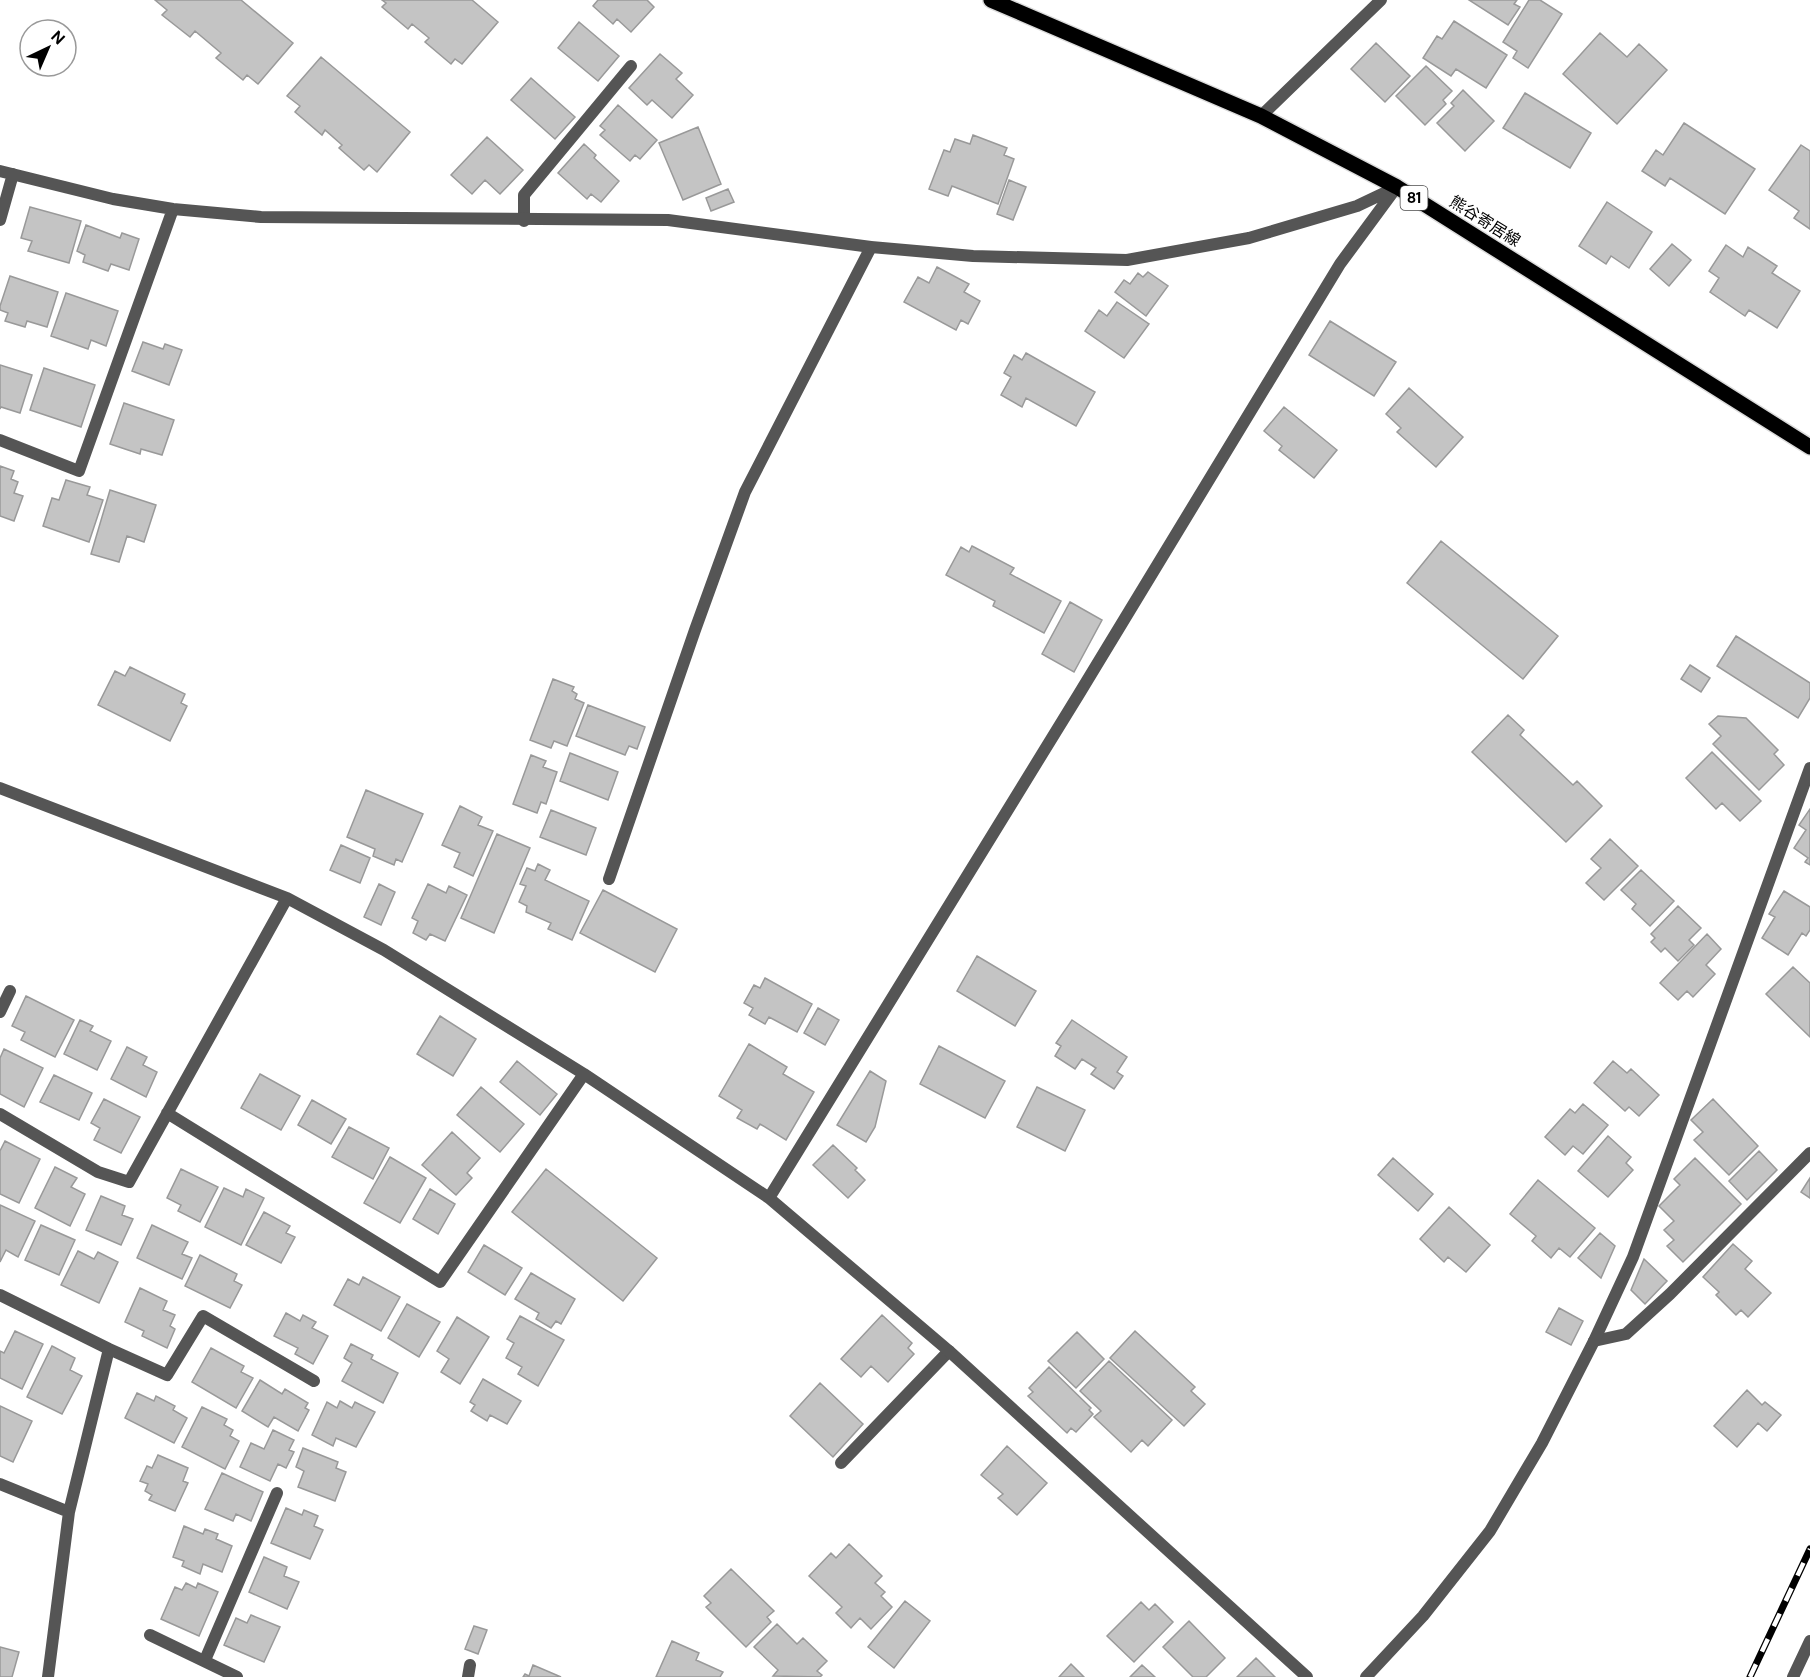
<svg xmlns="http://www.w3.org/2000/svg" width="1810" height="1677" font-family="'DM Sans','Noto Sans JP',sans-serif">
  <style>
    .building { fill: #c4c4c4; stroke: #999; stroke-width: 1.5 }
    .lines { fill: none; stroke-linecap: round; stroke-linejoin: round }
    .primary-casing { stroke: #dbdbdb; stroke-width: 18 }
    .lane { stroke: #555; stroke-width: 12 }
    .street { stroke: #555; stroke-width: 12 }
    .primary { stroke: #000; stroke-width: 15 }
    .rail-casing { stroke: #000; stroke-width: 7 }
    .rail { stroke: #fff; stroke-width: 4.5; stroke-dasharray: 14; stroke-linecap: butt }
    .labels { text-anchor: middle; dominant-baseline: central; stroke-width: 4.5; stroke-linejoin: round; paint-order: stroke }
    .shield { fill: #fff; stroke: #4c4c4c; stroke-width: 1.5 }
    .shield-label { font-size: 15px; font-weight: bold; fill: #000 }
    .street-label { font-size: 16px; fill: #000; stroke: #fff }
  </style>
  <rect width="100%" height="100%" fill="#fff"/>
  <path class="building" d="M155 0H241L293 43 258 84 247 75 243 80 216 58 221 53 195 31 190 37 162 15 167 10Z
    M382 0H472L498 22 462 64 455 59 451 64 425 42 429 38 412 24 408 29 382 7 386 3Z
    M598 0H647L654 7 631 32 617 19 613 24 593 6Z
    M1469 0H1517L1514 4 1520 7 1508 25Z
    M1529 0H1540L1562 14 1528 68 1513 58 1517 51 1503 42Z
    M1454 21 1507 55 1486 88 1456 69 1451 76 1423 58 1437 36 1442 39Z
    M579 22 619 56 598 81 558 48Z
    M1600 33 1627 57 1639 44 1667 70 1617 124 1563 74Z
    M1376 43 1410 76 1385 102 1351 69Z
    M660 54 682 73 676 79 693 95 672 118 652 100 647 105 629 88Z
    M321 57 410 132 377 172 369 165 364 170 339 148 342 145 325 130 322 135 295 112 300 106 287 96Z
    M1426 66 1452 91 1443 100 1446 104 1425 125 1396 96Z
    M531 78 575 117 555 139 511 100Z
    M1463 90 1494 121 1465 151 1437 123 1454 106 1451 103Z
    M1525 93 1591 133 1570 168 1503 128Z
    M618 105 657 140 640 159 635 155 630 161 600 135 605 130 600 126Z
    M1684 123 1755 169 1725 214 1670 178 1665 186 1642 171 1656 150 1663 155Z
    M698 127 721 184 683 200 659 143Z
    M973 135 1007 148 1004 155 1014 159 998 204 952 186 948 196 929 189 944 150 950 152 955 139 970 144Z
    M487 137 523 170 500 194 485 180 472 194 451 175Z
    M584 144 596 155 594 158 619 181 601 202 591 194 587 199 558 173Z
    M1801 145 1810 151V229L1794 218 1799 211 1769 190Z
    M1009 180 1026 187 1013 220 997 214Z
    M728 189 734 202 711 211 706 198Z
    M1607 202 1652 232 1629 268 1611 256 1606 264 1579 246Z
    M30 207 81 221 69 263 28 251 32 241 21 238Z
    M86 225 120 238 122 233 139 239 129 270 111 264 108 271 83 262 85 255 77 251Z
    M1672 244 1691 260 1669 286 1650 269Z
    M1726 245 1743 257 1748 247 1777 266 1772 273 1800 291 1777 328 1749 310 1745 316 1710 292 1719 278 1709 271Z
    M937 267 969 284 964 292 980 301 968 324 961 320 956 330 904 302 918 277 929 283Z
    M1148 272 1168 286 1146 316 1115 292 1124 280 1130 284 1138 273 1143 277Z
    M10 276 58 292 47 327 27 321 25 327 5 321 8 313 0 310V306Z
    M66 293 118 311 106 346 91 340 88 349 51 336Z
    M1117 302 1149 324 1124 358 1085 331 1099 310 1107 316Z
    M1330 321 1396 362 1374 396 1309 355Z
    M143 342 163 349 165 344 182 350 169 385 132 371Z
    M1026 353 1095 392 1076 426 1026 398 1022 407 1001 395 1011 377 1004 373 1014 355 1022 360Z
    M0 365 32 375 20 413 1 407 0 409Z
    M44 368 95 385 81 427 30 410Z
    M1409 388 1463 437 1436 467 1397 432 1401 428 1386 414Z
    M124 403 174 420 162 455 141 449 140 454 110 444Z
    M1284 407 1337 450 1314 478 1279 450 1282 446 1264 431Z
    M0 466 14 471 11 479 18 482 14 493 23 496 14 521 0 516Z
    M66 480 90 487 87 495 103 500 89 542 43 526 52 498 59 500Z
    M110 490 156 505 144 542 127 536 119 562 91 554Z
    M1441 541 1558 636 1523 679 1407 583Z
    M972 546 1014 568 1010 574 1061 601 1044 633 993 606 995 601 946 575 961 547 969 552Z
    M1070 602 1102 620 1074 672 1042 654Z
    M1736 636 1810 683V698L1798 718 1717 666Z
    M1690 665 1710 678 1701 692 1681 679Z
    M130 667 185 694 181 703 187 706 170 741 98 705 115 671 125 676Z
    M553 679 574 687 572 691 577 694 575 699 584 703 567 746 554 741 551 748 530 740Z
    M588 705 645 727 637 749 629 746 625 755 576 736Z
    M1508 715 1524 730 1520 735 1573 785 1577 781 1602 806 1566 842 1472 752Z
    M1718 716 1746 718 1778 750 1774 754 1784 765 1759 790 1713 744 1721 736 1709 724Z
    M1712 752 1761 801 1740 821 1722 803 1716 809 1686 778Z
    M570 753 618 772 608 800 560 781Z
    M531 755 546 761 543 767 557 772 546 804 541 802 537 813 513 804Z
    M366 790 423 814 402 862 396 859 394 865 373 856 375 849 347 837Z
    M460 806 482 817 478 825 493 831 473 876 454 867 460 853 442 845Z
    M1810 809V865L1805 862 1808 858 1794 848 1806 830 1799 825Z
    M551 810 596 828 586 855 540 837Z
    M497 834 530 848 494 933 461 918Z
    M1610 839 1638 866 1604 900 1586 883 1601 868 1591 859Z
    M341 845 370 858 360 883 330 870Z
    M538 864 550 870 545 880 589 901 572 940 548 929 551 923 526 912 527 906 519 902 526 886 520 884 527 868 535 871Z
    M1641 870 1674 901 1650 926 1632 909 1636 904 1621 890Z
    M379 884 395 892 381 925 364 917Z
    M428 884 446 893 449 886 467 895 445 941 430 934 426 940 413 933 418 921 412 918Z
    M603 890 677 929 655 972 580 933Z
    M1784 891 1810 907V930L1806 936 1802 933 1788 955 1762 938 1775 917 1769 914Z
    M1678 906 1701 928 1689 940 1694 945 1678 961 1665 948 1661 952 1651 942 1655 938 1651 934Z
    M1707 934 1721 949 1706 965 1715 974 1693 997 1687 991 1678 1000 1660 983Z
    M977 956 1036 991 1015 1026 957 991Z
    M1793 967 1810 983V1037L1766 994Z
    M765 978 812 1004 797 1032 769 1017 765 1024 749 1015 753 1008 744 1003 754 985 760 988Z
    M26 996 74 1020 55 1057 21 1040 25 1032 12 1026Z
    M818 1008 839 1020 825 1045 804 1033Z
    M440 1016 476 1039 453 1076 417 1054Z
    M80 1020 93 1026 90 1031 111 1041 97 1070 64 1054Z
    M1072 1020 1127 1057 1117 1072 1123 1076 1114 1089 1091 1074 1096 1068 1082 1059 1075 1069 1055 1056 1061 1046 1056 1043Z
    M749 1044 787 1067 783 1074 814 1092 786 1140 760 1124 757 1129 737 1118 742 1110 719 1096Z
    M939 1046 1005 1081 985 1118 920 1084Z
    M127 1047 147 1057 143 1065 157 1072 146 1097 111 1079Z
    M4 1049 43 1068 24 1107 0 1094V1058Z
    M517 1061 557 1094 540 1115 500 1082Z
    M1613 1061 1627 1073 1631 1069 1659 1095 1639 1116 1629 1107 1625 1111 1594 1083Z
    M870 1071 886 1081 875 1127 866 1142 837 1125Z
    M260 1074 300 1096 281 1130 241 1108Z
    M54 1075 92 1093 79 1120 40 1102Z
    M481 1087 524 1124 500 1152 457 1115Z
    M1037 1087 1085 1110 1065 1151 1017 1127Z
    M104 1099 140 1117 121 1153 94 1140 100 1128 91 1123Z
    M1713 1099 1758 1146 1729 1175 1694 1140 1703 1132 1691 1120Z
    M312 1100 346 1119 331 1144 298 1125Z
    M1583 1104 1608 1125 1583 1154 1573 1146 1565 1155 1545 1137 1570 1109 1575 1113Z
    M349 1127 389 1148 373 1179 332 1157Z
    M452 1132 480 1158 467 1173 472 1178 456 1195 422 1165Z
    M1608 1136 1631 1157 1626 1163 1633 1170 1608 1197 1578 1171Z
    M5 1141 40 1159 19 1203 0 1194V1151Z
    M833 1145 857 1168 855 1170 865 1180 848 1198 813 1165Z
    M1759 1151 1777 1170 1747 1200 1729 1181Z
    M390 1157 426 1178 400 1223 364 1203Z
    M1393 1158 1433 1194 1418 1211 1378 1175Z
    M1695 1158 1741 1204 1683 1262 1667 1246 1674 1240 1664 1230 1674 1221 1659 1206 1680 1185 1674 1179Z
    M55 1167 77 1178 71 1187 85 1194 70 1226 35 1208Z
    M181 1169 218 1187 200 1222 178 1211 181 1205 167 1198Z
    M546 1169 657 1258 623 1301 512 1212Z
    M1810 1178V1198L1801 1192Z
    M1538 1180 1595 1228 1570 1257 1559 1248 1551 1258 1532 1241 1536 1236 1510 1214Z
    M224 1188 243 1197 246 1189 264 1198 241 1245 205 1227Z
    M430 1189 455 1204 438 1234 413 1219Z
    M101 1196 125 1206 122 1215 133 1219 121 1245 86 1230Z
    M0 1205 35 1221 18 1257 6 1250 0 1262Z
    M1449 1207 1490 1245 1466 1272 1448 1257 1444 1262 1420 1239Z
    M264 1212 290 1226 286 1233 295 1237 281 1263 246 1245Z
    M41 1225 75 1240 59 1275 25 1260Z
    M152 1225 188 1242 182 1254 192 1258 182 1279 137 1258Z
    M1600 1233 1615 1246 1601 1278 1578 1258Z
    M1733 1244 1752 1261 1745 1269 1771 1293 1748 1317 1741 1310 1736 1315 1716 1295 1719 1292 1703 1277Z
    M484 1245 522 1268 505 1295 468 1272Z
    M78 1251 94 1259 98 1252 118 1262 99 1303 61 1285Z
    M200 1255 237 1274 234 1281 242 1285 230 1308 185 1286Z
    M1644 1259 1667 1281 1645 1304 1631 1290Z
    M531 1273 575 1299 561 1324 556 1321 551 1328 536 1319 539 1313 515 1299Z
    M363 1277 400 1297 381 1331 334 1305 348 1279 359 1285Z
    M140 1288 167 1301 163 1310 175 1315 170 1326 175 1329 167 1348 142 1336 144 1331 125 1322Z
    M407 1304 440 1322 419 1357 388 1338Z
    M1559 1308 1583 1321 1571 1345 1546 1332Z
    M286 1313 300 1321 303 1315 316 1322 312 1328 328 1336 313 1364 295 1354 298 1348 274 1336Z
    M882 1315 912 1343 908 1348 914 1354 888 1382 871 1366 861 1377 841 1359Z
    M520 1316 564 1340 538 1386 518 1374 522 1367 506 1358 514 1343 507 1339Z
    M457 1317 489 1337 460 1384 441 1372 449 1359 437 1351Z
    M15 1331 43 1344 22 1389 0 1378V1351L4 1353Z
    M1135 1331 1195 1387 1191 1391 1205 1404 1184 1426 1110 1358Z
    M1077 1332 1104 1359 1076 1388 1048 1361Z
    M351 1344 373 1355 371 1359 398 1373 383 1403 342 1381 352 1363 344 1358Z
    M52 1346 75 1358 70 1370 82 1376 62 1414 27 1397Z
    M211 1348 244 1366 241 1372 253 1378 236 1408 192 1382Z
    M1109 1361 1172 1420 1148 1446 1142 1440 1131 1452 1094 1417 1101 1411 1080 1391Z
    M1049 1367 1091 1408 1089 1410 1093 1414 1076 1432 1071 1428 1067 1433 1028 1396 1033 1392 1029 1388Z
    M483 1379 521 1401 507 1424 490 1415 487 1421 471 1411 475 1405 470 1402Z
    M260 1380 282 1394 285 1389 308 1403 305 1408 309 1410 298 1431 274 1417 268 1427 242 1411Z
    M820 1383 863 1424 833 1457 790 1416Z
    M1747 1390 1762 1405 1765 1402 1781 1415 1767 1431 1758 1423 1737 1447 1714 1426Z
    M137 1393 154 1401 156 1396 175 1406 173 1410 187 1418 174 1443 125 1418Z
    M340 1401 352 1408 355 1402 375 1412 356 1447 336 1438 333 1446 312 1435 327 1402 337 1408Z
    M0 1406 32 1421 13 1462 0 1456Z
    M202 1407 227 1419 224 1425 233 1430 230 1436 239 1441 225 1469 182 1447Z
    M273 1430 294 1440 289 1450 294 1452 286 1468 278 1464 270 1481 240 1467 251 1443 264 1449Z
    M1007 1446 1047 1483 1017 1515 998 1498 1003 1494 981 1475Z
    M303 1448 338 1462 336 1468 346 1472 335 1501 298 1487 304 1471 296 1467Z
    M158 1455 188 1468 183 1481 188 1483 175 1511 149 1500 152 1495 145 1491 148 1484 140 1481 147 1466 152 1468Z
    M222 1473 263 1492 251 1521 236 1514 233 1521 205 1509Z
    M286 1508 302 1515 304 1510 318 1516 314 1526 323 1530 310 1559 271 1543Z
    M184 1526 203 1534 205 1529 218 1534 216 1539 232 1546 222 1572 203 1564 200 1574 182 1566 184 1561 173 1557Z
    M849 1544 882 1576 875 1583 885 1592 881 1596 892 1607 871 1629 860 1618 851 1628 836 1613 842 1607 809 1576 831 1553 836 1558Z
    M264 1557 287 1567 284 1576 299 1582 287 1609 249 1592Z
    M731 1569 774 1611 767 1617 771 1622 746 1647 706 1607 711 1603 704 1596Z
    M186 1583 196 1588 198 1583 218 1592 199 1636 161 1619 175 1587 182 1590Z
    M905 1601 930 1621 894 1668 868 1647Z
    M1141 1602 1149 1610 1155 1604 1173 1622 1134 1662 1107 1636Z
    M251 1615 280 1627 264 1662 224 1645 236 1618 247 1623Z
    M1189 1621 1225 1658 1206 1677H1193L1163 1647Z
    M777 1624 797 1644 803 1638 827 1661 817 1671 822 1675 820 1677 773 1676 778 1670 754 1647Z
    M474 1626 487 1630 478 1654 465 1649Z
    M672 1641 699 1653 696 1660 723 1672 720 1677H656Z
    M0 1647 19 1652 12 1677H0Z
    M1256 1658 1275 1677H1237Z
    M1071 1664 1084 1677H1059Z
    M533 1665 561 1677H523L525 1674 529 1676Z
    M1142 1665 1155 1677H1130Z"/>
  <g class="lines">
    <defs>
      <path id="primary" d="M991 0 1261 116 1397 187 1810 447"/>
    </defs>
    <use href="#primary" class="primary-casing"/>
    <path class="lane" d="M524 221V195L631 66
      M609 879 695 630 745 492 871 247
      M1594 1341 1626 1334 1670 1294 1810 1153
      M841 1463 949 1351
      M205 1660 277 1493
      M468 1677 470 1665"/>
    <path class="street" d="M1261 116 1381 0
      M0 171 113 199 173 209 261 217 668 220 871 247 973 256 1127 260 1249 238 1357 206 1397 187
      M0 220 13 174
      M0 440 79 471 173 209
      M0 788 287 898 384 950 584 1074 769 1198 949 1351 1307 1677
      M0 1012 10 991
      M167 1113 440 1282 584 1074
      M0 1114 98 1172 129 1182 287 898
      M769 1198 1079 694 1340 264 1396 188
      M0 1295 109 1349 167 1375 203 1316 314 1381
      M0 1484 69 1512
      M150 1635 237 1677
      M48 1677 69 1512 109 1349
      M1366 1677 1423 1616 1490 1531 1542 1443 1594 1341 1633 1257 1810 768
      M1793 1677 1810 1641"/>
    <use href="#primary" class="primary"/>
    <defs>
      <path id="rail" d="M1750 1677 1810 1549"/>
    </defs>
    <use href="#rail" class="rail-casing"/>
    <use href="#rail" class="rail"/>
  </g>
  <g class="labels">
    <rect class="shield" x="1400.5" y="186" width="27" height="24" rx="4.5"/>
    <g class="shield-label">
      <text x="1414" y="198">81</text>
    </g>
    <g class="street-label">
      <text transform="translate(1485 221) rotate(32)">熊谷寄居線</text>
    </g>
  </g>
  <g transform="translate(48 48) rotate(44)"><circle r="28" fill="#ffffff" stroke="#999999" stroke-width="1.5"/>
  <path d="M0-4.5L10 22L0 15L-10 22Z" fill="#000000"/>
  <text y="-9" font-size="16" font-weight="bold" text-anchor="middle" fill="#000000">N</text>
  </g>
</svg>
